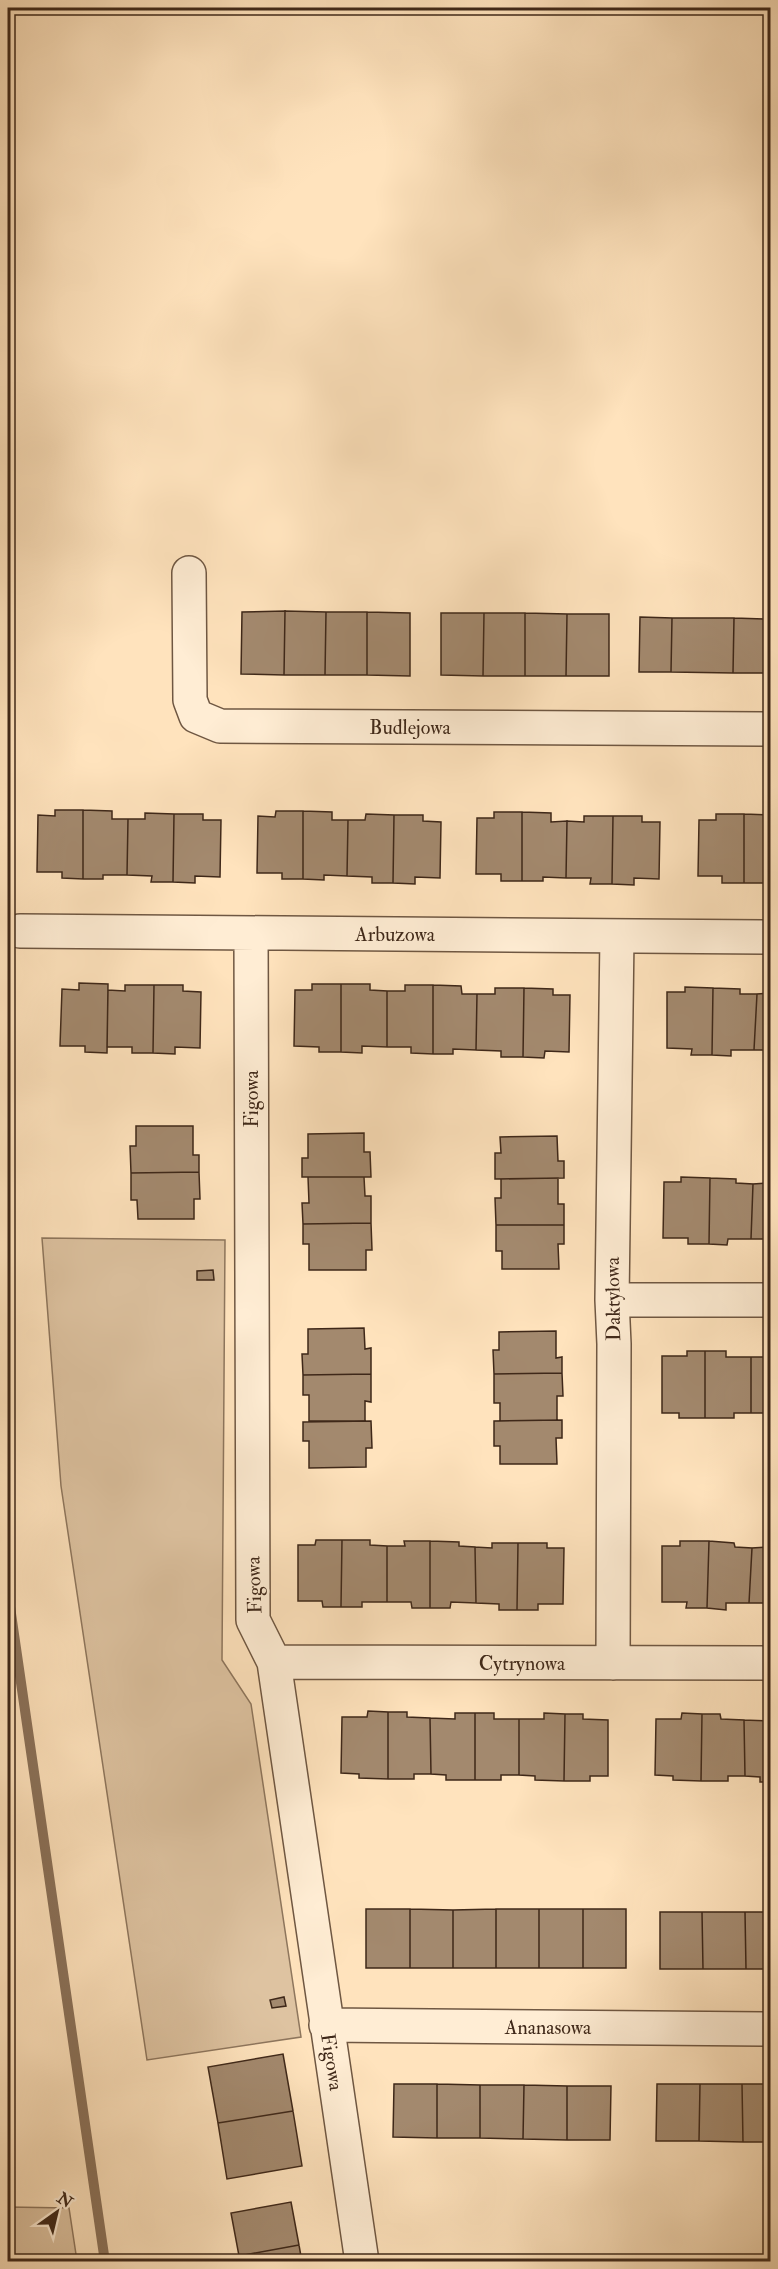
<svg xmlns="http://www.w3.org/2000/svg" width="778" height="2269" font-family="'IM FELL Double Pica',serif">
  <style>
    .green { fill: #dec3a1; stroke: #8e765d; stroke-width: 1.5 }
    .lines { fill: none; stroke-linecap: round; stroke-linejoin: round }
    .stream { stroke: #8b725a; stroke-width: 10 }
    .building { fill: #a3896e; stroke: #3f2819; stroke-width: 1.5 }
    .minor-casing { stroke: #6f5742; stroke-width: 36 }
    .minor { stroke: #ffedd4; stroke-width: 33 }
    .labels { text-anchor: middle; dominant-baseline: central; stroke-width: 5; stroke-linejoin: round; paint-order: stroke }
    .street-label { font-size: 20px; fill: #3f2819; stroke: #ffedd4 }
  </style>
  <rect width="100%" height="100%" fill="#ffe3bd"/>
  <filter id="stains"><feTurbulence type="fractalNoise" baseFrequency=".00333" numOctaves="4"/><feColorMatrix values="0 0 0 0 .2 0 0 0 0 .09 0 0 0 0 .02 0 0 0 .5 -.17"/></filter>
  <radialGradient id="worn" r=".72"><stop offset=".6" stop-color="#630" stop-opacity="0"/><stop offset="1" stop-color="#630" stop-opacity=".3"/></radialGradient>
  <path class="green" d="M42 1238 225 1240 222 1660 251 1704 301 2037 147 2060 61 1486Z
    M8 2207 69 2208 77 2261H8Z"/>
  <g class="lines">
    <path class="stream" d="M8 1593 105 2262"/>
  </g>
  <path class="building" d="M285 611 284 675 241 674 242 612Z
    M285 611 326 612 325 675H284Z
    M326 612H367V675H325Z
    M367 612 410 613V676L367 675Z
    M441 613H484L483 676 441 675Z
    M484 613H525V676H483Z
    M525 613 567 614 566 676H525Z
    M567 614H609V676H566Z
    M640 617 672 618 671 672H639Z
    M672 618H734L733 673 671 672Z
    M734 618 765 619V673H733Z
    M55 810H83V879L62 878V872H37L38 815 55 816Z
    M83 810 112 811V819H128L127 875H103V879H83Z
    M276 811H303V879H282V873H257L258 816 275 817Z
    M303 811 332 812V820H348L347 876 324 875V880L303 879Z
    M494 812H522V881H501V874H476L477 818H494Z
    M522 812 551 813V822L567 821 566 878 543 877V881H522Z
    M145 813 174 814 173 882H151L152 876 127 875 128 819H145Z
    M174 814H203V820H221L220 877 195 876V883L173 882Z
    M366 814 394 815 393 883H372V877L347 876 348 820H365Z
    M716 814H744V883H722V876H698L699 820H716Z
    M744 814 770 815V879H764V883H744Z
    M394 815H423V821L441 822 440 878 415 877V884L393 883Z
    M584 816H613L612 884H590L591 878H566L567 821 584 822Z
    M613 816H642V822H660L659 879 634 878V885L612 884Z
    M79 983 108 984 107 1053 85 1052V1046H60L62 989 79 990Z
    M312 984H341V1052H319V1047L294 1046 295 990H312Z
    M341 984H370V990L387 991V1047L362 1046V1053L341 1052Z
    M125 985H154L153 1053H132V1047H107L108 990 125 991Z
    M154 985H183V991L201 992 200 1048 175 1047V1054L153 1053Z
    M405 985H433V1054L411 1053V1047H387V991H405Z
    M433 985 461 986 462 994H477L476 1050 453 1049V1054H433Z
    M685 987 713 988 712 1055H691L692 1049 667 1048V992H685Z
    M495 988H524L523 1057H501V1051L476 1050 477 994H495Z
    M524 988 553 989V995H570L569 1052 545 1051 544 1058 523 1057Z
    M713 988 740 989V994H757L754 1050H731V1056L712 1055Z
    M770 993V1050H754L757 994Z
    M136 1126H193V1155H199V1172L131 1173 130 1146H136Z
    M364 1133V1152H370L371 1177H302V1158H308V1134Z
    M557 1136 558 1161H564V1178L495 1179V1153H501L500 1137Z
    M199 1172 200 1199H194V1219H138L137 1200H131V1173Z
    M308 1177H364L365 1196H371V1223L303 1224 302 1203H309Z
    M681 1177 710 1178 709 1244H688V1238H663L664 1182H681Z
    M558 1178V1204H564V1225H496L495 1198H501V1179Z
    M710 1178 736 1179V1183L753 1184 751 1239H728L727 1245 709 1244Z
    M769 1178H770V1239H751L753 1184 769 1183Z
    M371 1223 372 1250H366V1270H309V1244H303V1224Z
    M496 1225H564V1244H558L559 1269H502V1251H496Z
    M213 1270 214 1280H197V1271Z
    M364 1328 365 1349 371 1348V1374L303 1375 302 1354H308V1329Z
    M556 1331V1358L562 1357V1373L494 1374 493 1350H499V1332Z
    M687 1351H705V1418H679V1413H662V1356H687Z
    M705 1351H726V1357H751V1413H734V1418H705Z
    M751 1357H770V1418H768V1413H751Z
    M562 1373 563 1396H557V1420L500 1421V1403H494V1374Z
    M371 1374V1402L365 1401V1421H309V1395H303V1375Z
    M562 1420V1438H556L557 1464H500V1446H494V1421Z
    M371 1421 372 1448H366V1467L309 1468V1441H303V1422Z
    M316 1540H342L341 1607H323L322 1601H298V1545H315Z
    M342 1540H370V1545L387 1546V1602H362V1607H341Z
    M404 1541H430V1608H412L411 1602H387V1546H405Z
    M430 1541 459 1542V1546L475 1547 476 1603 451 1602 450 1608H430Z
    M680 1541H709L707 1608H686L687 1602H662V1546H680Z
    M709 1541 734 1543 735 1547 752 1548 749 1603H726V1610L707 1608Z
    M767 1542H770V1603H749L752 1548 767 1547Z
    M492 1543H518L517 1610H499V1604L476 1603 475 1547 492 1548Z
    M518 1543H547V1548H564L563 1604H538V1610H517Z
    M368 1711 388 1712V1779L359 1778V1774L341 1773 342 1717H367Z
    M388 1712H407V1717L430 1718 431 1774H414V1779H388Z
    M455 1713H475V1780H446V1775L431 1774 430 1718 455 1719Z
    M475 1713H494V1719H519V1775H501V1780H475Z
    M544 1713 565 1714 564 1781 535 1780V1776L519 1775V1719H544Z
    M682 1713 702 1714 701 1781 673 1780V1776L655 1775 656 1719H681Z
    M565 1714H583V1719L608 1720V1776H590V1781H564Z
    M702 1714H720L721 1719 744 1720 745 1776H728V1781H701Z
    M769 1715H770V1782H760V1777L745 1776 744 1720 769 1721Z
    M366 1909H410V1968H366Z
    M410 1909 453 1910V1968H410Z
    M496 1909H539V1968H496Z
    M496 1909V1968H453V1910Z
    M539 1909H583V1968H539Z
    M583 1909H626V1968H583Z
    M660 1912H702L703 1969H660Z
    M702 1912H745L746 1969H703Z
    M745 1912H770V1969H746Z
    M284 1997 286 2006 272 2008 270 2000Z
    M283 2054 293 2111 218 2123 208 2067Z
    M394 2084H437V2138L393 2137Z
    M437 2084 480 2085V2138H437Z
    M657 2084H700L699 2141H656Z
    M700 2084H742L743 2142 699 2141Z
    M742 2084H770V2142H743Z
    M480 2085H524L523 2139 480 2138Z
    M524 2085 567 2086V2140L523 2139Z
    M567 2086H611L610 2140H567Z
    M293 2111 302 2166 227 2179 218 2123Z
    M291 2202 299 2245 239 2256 231 2213Z
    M299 2245 302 2262H240L239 2256Z"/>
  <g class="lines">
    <defs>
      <path id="minor" d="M189 573 190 700 196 716 220 726 770 729
        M20 931 770 937
        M251 933 253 1620 274 1662 362 2262
        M612 1300H770
        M274 1662 770 1663
        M613 1663 614 1344 612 1300 617 936
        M326 2025 770 2029"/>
    </defs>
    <use href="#minor" class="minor-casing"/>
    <use href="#minor" class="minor"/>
  </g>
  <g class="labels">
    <g class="street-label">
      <text x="410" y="727">Budlejowa</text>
      <text x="395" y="934">Arbuzowa</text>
      <text transform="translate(251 1099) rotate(-90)">Figowa</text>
      <text transform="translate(613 1299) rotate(-91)">Daktylowa</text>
      <text transform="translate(254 1585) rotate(-92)">Figowa</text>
      <text x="522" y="1663">Cytrynowa</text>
      <text x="548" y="2027">Ananasowa</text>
      <text transform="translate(332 2062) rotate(81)">Figowa</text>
    </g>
  </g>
  <rect width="778" height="2269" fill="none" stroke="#ffe3bd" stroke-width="30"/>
  <rect x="9" y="9" width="760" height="2251" fill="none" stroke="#3f2819" stroke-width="3"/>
  <rect x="15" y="15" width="748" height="2239" fill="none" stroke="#3f2819" stroke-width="1.5"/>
  <g transform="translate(57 2212) rotate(34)" stroke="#ffedd4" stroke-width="4.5" paint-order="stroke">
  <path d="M0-4.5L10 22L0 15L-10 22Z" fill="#3f2819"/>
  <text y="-9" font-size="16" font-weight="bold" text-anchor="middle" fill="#3f2819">N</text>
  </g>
  <rect width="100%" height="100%" filter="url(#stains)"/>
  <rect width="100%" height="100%" fill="url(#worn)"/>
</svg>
